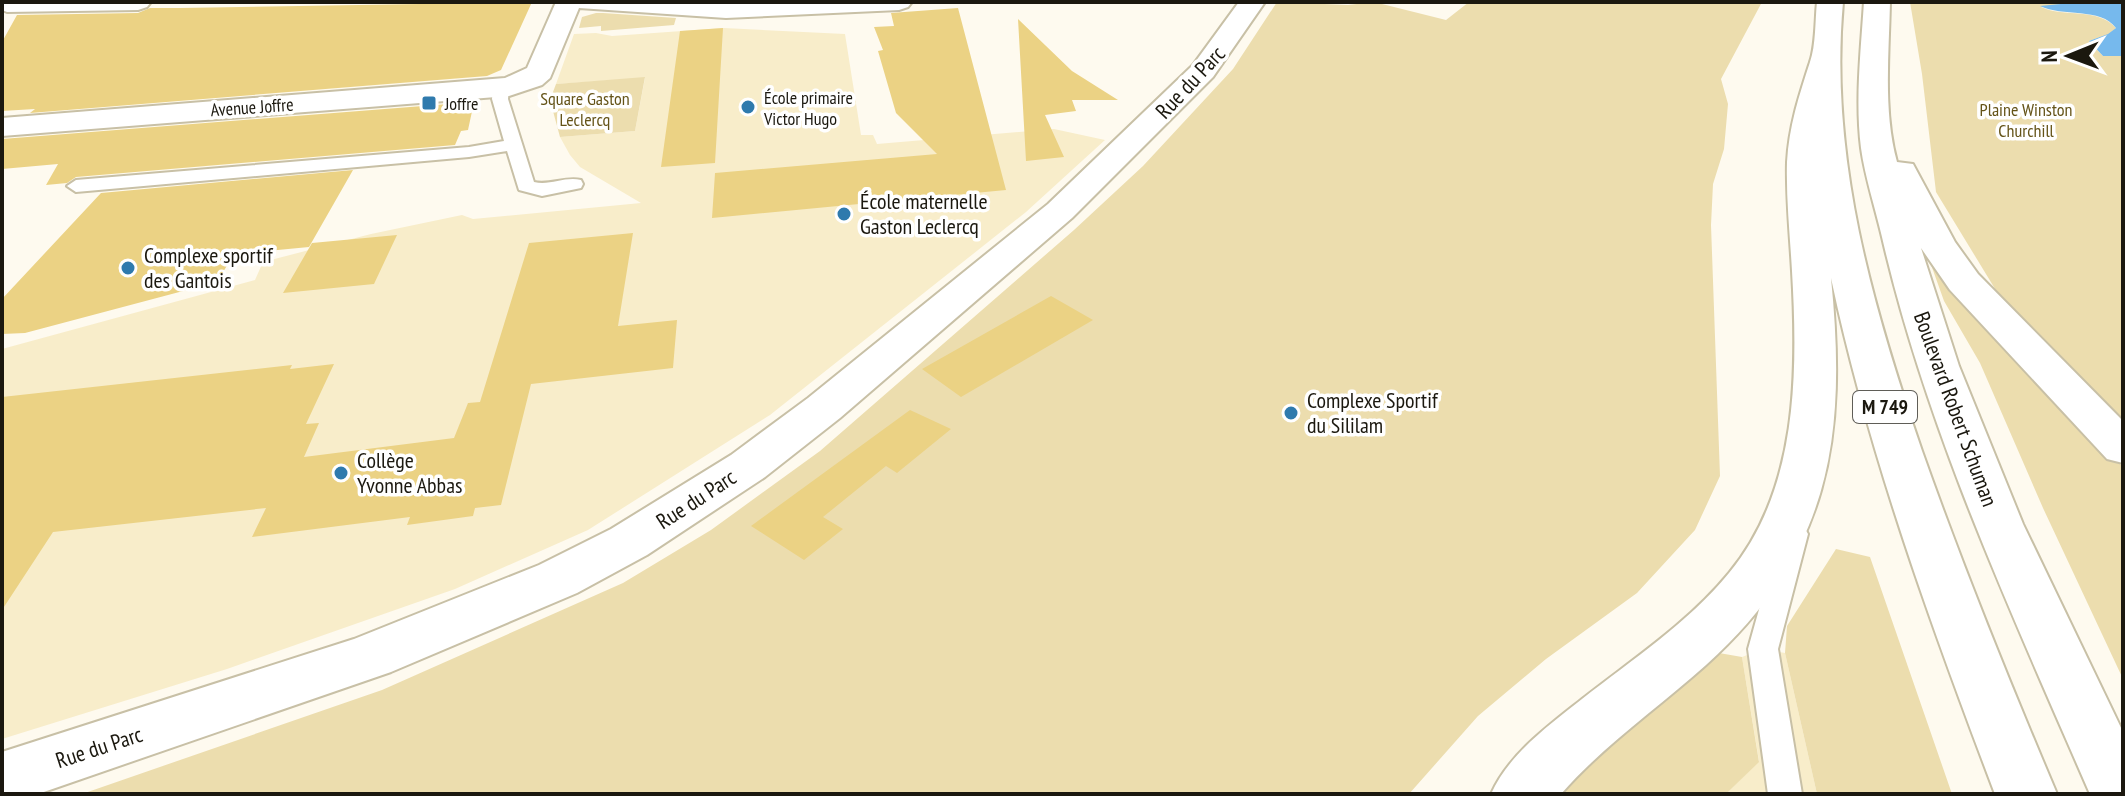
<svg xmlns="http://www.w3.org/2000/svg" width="2125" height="796" font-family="'PT Sans Narrow',sans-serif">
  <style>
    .built { fill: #f8edca }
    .green { fill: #ecddae }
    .water { fill: #76b9ed }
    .building { fill: #ebd284 }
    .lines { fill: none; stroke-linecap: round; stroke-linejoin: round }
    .lane-casing { stroke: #c8c0a6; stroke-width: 4 }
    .street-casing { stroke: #c8c0a6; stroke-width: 4 }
    .highway-casing { stroke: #c8c0a6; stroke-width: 4 }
    .lane { fill: #fff; fill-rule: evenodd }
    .street { fill: #fff; fill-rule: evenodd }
    .highway { fill: #fff; fill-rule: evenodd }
    .poi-dot { fill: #2f7aad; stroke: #fff; stroke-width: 3 }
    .labels { text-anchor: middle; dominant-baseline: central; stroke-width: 7; stroke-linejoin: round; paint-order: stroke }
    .far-poi-label { font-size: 18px; fill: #1b180f; stroke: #fff; text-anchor: start }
    .far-park-label { font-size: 18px; fill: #645318; stroke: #fff }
    .far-street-label { font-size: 18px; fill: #1b180f; stroke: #fff }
    .shield { fill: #fff; stroke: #5f5d57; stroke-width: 2 }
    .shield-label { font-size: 20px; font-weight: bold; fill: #1b180f }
    .street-label { font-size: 22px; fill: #1b180f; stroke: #fff }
    .poi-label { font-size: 22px; fill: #1b180f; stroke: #fff; text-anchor: start }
  </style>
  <rect width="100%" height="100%" fill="#fefaef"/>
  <path class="built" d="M724 28 845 34 861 135H873L877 144 1054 129 1105 140 1026 212 770 415 588 530 455 589 227 669 2 739V349L255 280 263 262 371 234 462 215 473 219 641 203 580 167 570 155 560 137 635 131 645 78 556 84 574 34 596 33 612 36Z
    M1763 649 1785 653 1817 794H1726L1759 761 1742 657Z"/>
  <path class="green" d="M1277 2 1348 5 1374 2 1446 20 1469 2H1762L1721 79 1728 104 1724 149 1713 184 1711 225 1720 476 1695 530 1637 593 1546 659 1478 716 1409 794H82L382 690 623 583 711 530 820 451 1074 230 1143 166 1233 69Z
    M1910 2H2081L2041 7C2064 18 2098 7 2116 28L2109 34 2089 41 2103 56H2123V421L2000 297 1936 192 1922 74Z
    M596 13H603L676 18 674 25 601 31V26L579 28 582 17Z
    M645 77 635 131 560 137 550 100 556 84Z
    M1929 259C1988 338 2051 401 2123 467V679L2043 508 1980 363 1944 301Z
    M1836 549 1870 557 1952 794H1817L1785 653 1787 626Z
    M1719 653 1742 657 1759 762 1726 794H1559L1566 783Z"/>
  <path class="water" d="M2081 2 2123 4V56H2103L2089 41 2108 34 2116 28C2101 7 2062 17 2040 6Z"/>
  <path class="building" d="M532 2 501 70 487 76 30 113 35 109 2 111V42L17 15 138 13 150 8H180Z
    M958 8 1006 190 712 218 715 173 937 154 896 113 878 51 883 50 874 27 894 26 891 13Z
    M1018 19 1072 71 1118 100H1072L1076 111 1045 115 1064 157 1026 161Z
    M723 28 715 163 661 167 680 31Z
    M474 102 468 130 461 131 455 145 76 177 67 183 46 185 58 164 2 169V139Z
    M353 170 309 247 234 254 217 282 25 333 2 334V299L101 193Z
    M633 233 618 326 677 320 673 368 531 384 501 505 475 508 473 516 407 525 410 517 252 537 266 508 53 532 2 610V397L292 365 290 369 334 364 306 424 319 423 304 457 454 438 468 403 480 402 529 243Z
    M397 235 374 284 283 293 312 243Z
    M1051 296 1093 320 961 397 922 369Z
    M910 410 951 429 897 473 886 466 823 517 843 529 804 560 751 526Z"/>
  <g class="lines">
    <defs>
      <path id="lane" d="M501 83 509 88 508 99 534 182C550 186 565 176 581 180L583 184 581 188 542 196 519 190 507 151 469 157 76 192 67 186 76 180 469 147 504 141 492 99 493 88Z
        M1794 524 1804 527 1808 534 1778 649 1802 794H1768L1748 649 1780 534 1784 527Z"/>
      <path id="street" d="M2 2H151L147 7 138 10 7 12 2 10Z
        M556 2H912L908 7 899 10 726 18 579 8 550 78 542 85 509 96 2 136V118L505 78 527 68Z
        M1239 2H1265L1213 77 1072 218 840 418 765 477 647 555 577 593 391 672 38 794H2V752L354 639 539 565 611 529 731 455 808 398 1048 204 1193 65Z"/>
      <path id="highway" d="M1817 2H1843C1829 157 1872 305 1922 451 1963 567 2009 681 2057 794H1995C1931 625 1869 455 1831 278 1847 438 1831 552 1706 665 1658 708 1604 745 1561 794H1491C1509 754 1548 726 1582 699 1633 659 1688 623 1729 573 1798 490 1798 373 1792 271 1790 235 1786 198 1787 162 1789 126 1799 96 1810 62 1816 45 1815 21 1817 2Z
        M1864 2H1890C1889 54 1883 112 1897 162L1913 164 1955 242 1978 274 2123 421V463L2107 459 1950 290 1921 248 1959 366 2023 524 2123 732V794H2090C2011 612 1927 431 1882 237 1875 207 1865 177 1861 148 1855 100 1861 49 1864 2Z"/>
    </defs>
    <use href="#lane" class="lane-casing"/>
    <use href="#street" class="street-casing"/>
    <use href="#highway" class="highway-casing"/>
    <use href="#lane" class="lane"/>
    <use href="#street" class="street"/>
    <use href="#highway" class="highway"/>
  </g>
  <g class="poi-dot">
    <rect x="421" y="95" width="16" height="16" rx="4"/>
    <circle cx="748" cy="107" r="8"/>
    <circle cx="844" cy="214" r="8"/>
    <circle cx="128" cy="268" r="8"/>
    <circle cx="1291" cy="413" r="8"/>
    <circle cx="341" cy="473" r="8"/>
  </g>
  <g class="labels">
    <g class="far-poi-label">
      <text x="764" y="97">École primaire<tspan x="764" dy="21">Victor Hugo</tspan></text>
      <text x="445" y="103">Joffre</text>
    </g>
    <g class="far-park-label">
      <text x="585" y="98">Square Gaston<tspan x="585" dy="21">Leclercq</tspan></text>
      <text x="2026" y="109">Plaine Winston<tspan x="2026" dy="21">Churchill</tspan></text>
    </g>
    <g class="far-street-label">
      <text transform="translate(252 107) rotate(-4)">Avenue Joffre</text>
    </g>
    <rect class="shield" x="1853" y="391" width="64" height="32" rx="6"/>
    <g class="shield-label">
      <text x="1885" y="407">M 749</text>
    </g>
    <g class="street-label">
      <text transform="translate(1190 82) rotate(-47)">Rue du Parc</text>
      <text transform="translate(1956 409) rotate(70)">Boulevard Robert Schuman</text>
      <text transform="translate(696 499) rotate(-33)">Rue du Parc</text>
      <text transform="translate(99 747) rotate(-18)">Rue du Parc</text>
    </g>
    <g class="poi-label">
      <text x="860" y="201">École maternelle<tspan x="860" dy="25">Gaston Leclercq</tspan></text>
      <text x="144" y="255">Complexe sportif<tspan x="144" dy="25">des Gantois</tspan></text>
      <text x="1307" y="400">Complexe Sportif<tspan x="1307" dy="25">du Sililam</tspan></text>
      <text x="357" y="460">Collège<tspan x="357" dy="25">Yvonne Abbas</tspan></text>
    </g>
  </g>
  <rect width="2125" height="796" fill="none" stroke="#1b180f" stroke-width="8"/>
  <g transform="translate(2069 56) rotate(269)" stroke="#ffffff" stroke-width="6" paint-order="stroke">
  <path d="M0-6L14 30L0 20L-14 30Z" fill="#1b180f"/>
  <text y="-12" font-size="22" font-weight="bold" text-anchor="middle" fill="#1b180f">N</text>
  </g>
</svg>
